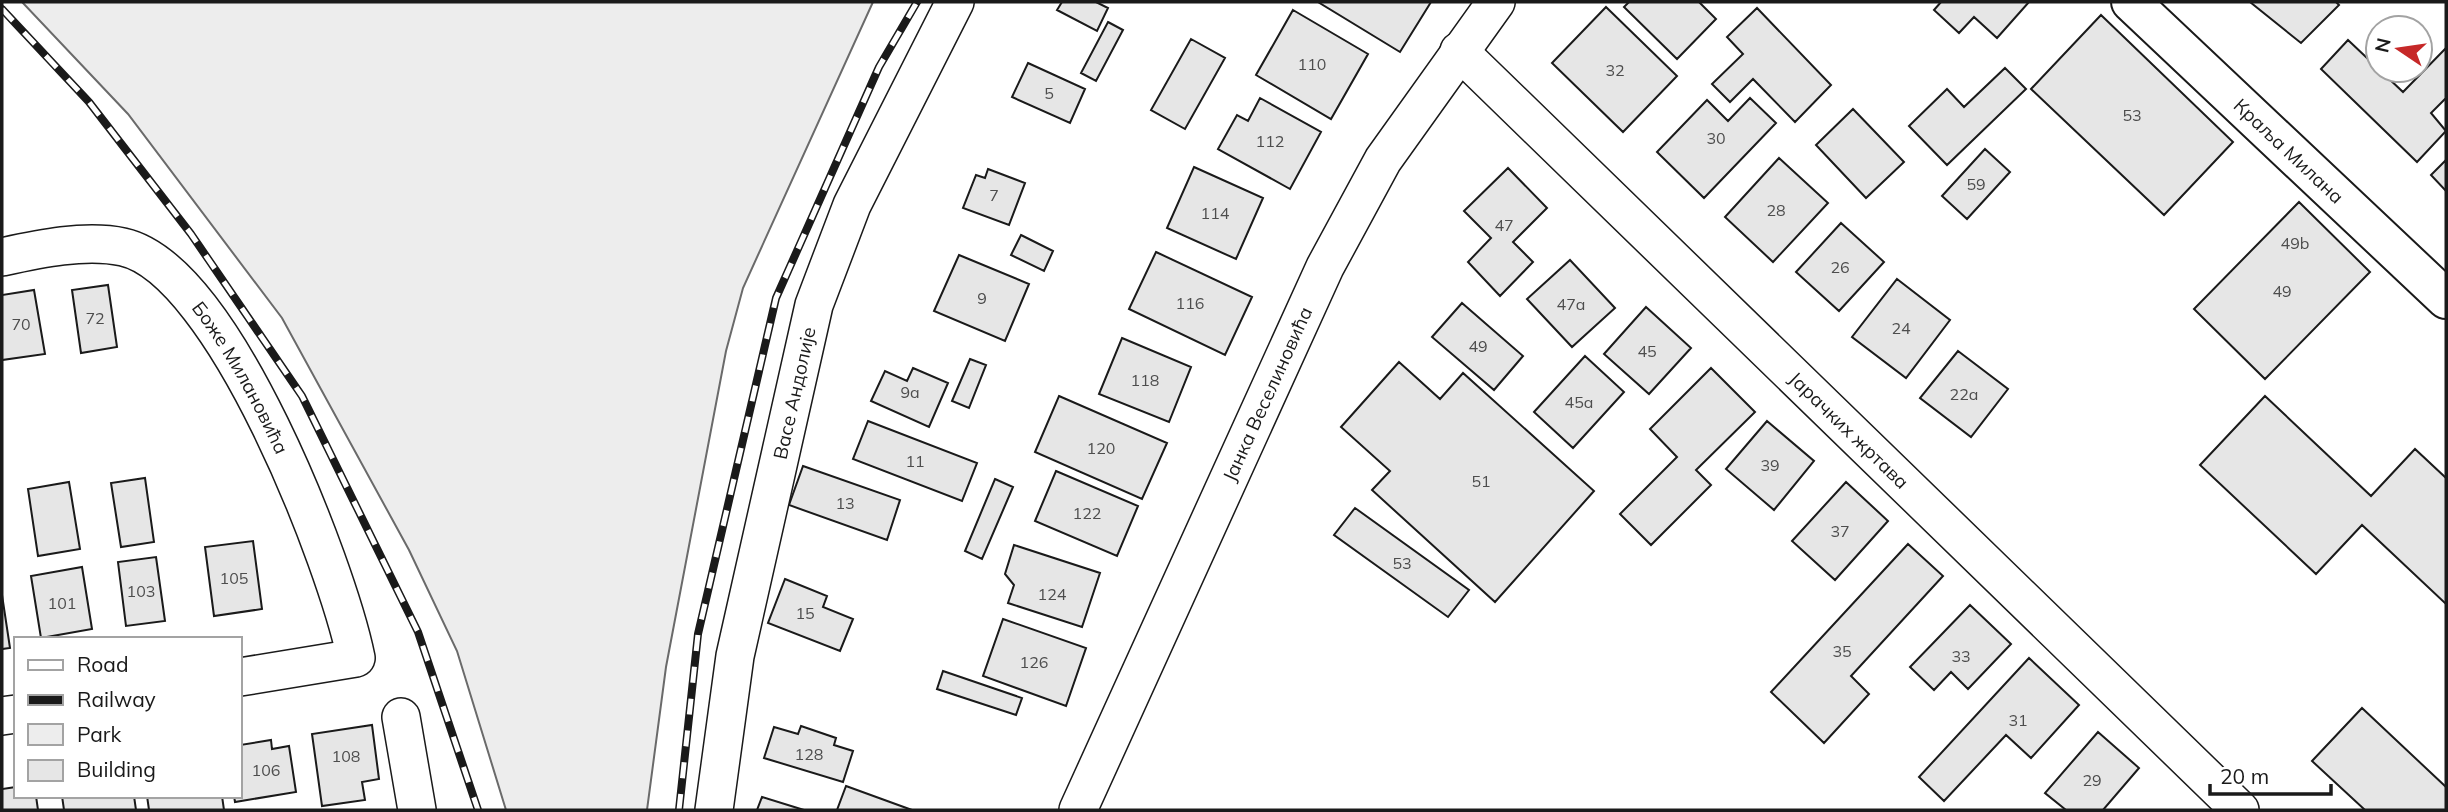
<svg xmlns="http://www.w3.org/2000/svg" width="2448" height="812" font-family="Mulish,sans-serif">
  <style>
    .green { fill: #ededed; stroke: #6a6a6a; stroke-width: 2 }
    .building { fill: #e6e6e6; stroke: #1a1a1a; stroke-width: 2 }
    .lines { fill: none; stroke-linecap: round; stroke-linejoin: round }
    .minor-casing { stroke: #1a1a1a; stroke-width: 40 }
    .secondary-casing { stroke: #1a1a1a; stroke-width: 42 }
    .minor { stroke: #fff; stroke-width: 37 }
    .secondary { stroke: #fff; stroke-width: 38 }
    .rail-casing { stroke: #1a1a1a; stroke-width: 8 }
    .rail { stroke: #fff; stroke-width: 5; stroke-dasharray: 16; stroke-linecap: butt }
    .labels { text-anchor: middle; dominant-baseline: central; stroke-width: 5; stroke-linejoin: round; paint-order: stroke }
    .number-label { font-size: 16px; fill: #4d4d4d }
    .street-label { font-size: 19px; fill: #1a1a1a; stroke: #fff }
  </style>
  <rect width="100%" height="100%" fill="#fff"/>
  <path class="green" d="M22 2H873L743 288 726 351 666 667 647 810H506L457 651 409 550 282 318 128 114Z"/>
  <path class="building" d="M1062 2H1096L1108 8 1097 31 1057 10Z
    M1318 2H1431L1400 52Z
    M1629 2H1699L1716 19 1677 59 1624 7Z
    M1941 2H2029L1997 38 1974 17 1959 33 1934 10Z
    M2250 2H2336L2339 5 2301 43Z
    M1606 7 1677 76 1623 132 1552 63Z
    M1757 8 1831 85 1795 122 1753 79 1730 102 1712 84 1743 54 1727 37Z
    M1293 10 1368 54 1331 119 1256 75Z
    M2101 15 2233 142 2164 215 2031 89Z
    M1108 22 1123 30 1096 81 1081 73Z
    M1191 39 1225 58 1185 129 1151 110Z
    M2348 40 2403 92 2446 48V98L2431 113 2446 131 2417 162 2321 69Z
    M1028 63 1085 89 1070 123 1012 97Z
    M2005 68 2026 89 1947 165 1909 126 1947 89 1964 107Z
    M1260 98 1321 132 1290 189 1218 149 1237 115 1248 121Z
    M1750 98 1776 123 1704 198 1657 152 1707 100 1728 121Z
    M1853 109 1904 162 1866 198 1816 145Z
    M1985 149 2010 172 1967 219 1942 196Z
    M1779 158 1828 203 1773 262 1725 217Z
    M2446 160V191L2431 175Z
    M1194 167 1263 198 1236 259 1167 228Z
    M1508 168 1547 208 1513 242 1533 262 1500 296 1468 262 1491 238 1464 211Z
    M988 169 1025 183 1009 225 963 208 976 175 985 178Z
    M2299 202 2370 272 2265 379 2194 309Z
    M1841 223 1884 262 1839 311 1796 272Z
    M1021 235 1053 251 1044 271 1011 255Z
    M1156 252 1252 297 1225 355 1129 309Z
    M959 255 1029 284 1005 341 934 311Z
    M1570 260 1615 308 1572 347 1527 299Z
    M1897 279 1950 320 1906 378 1852 337Z
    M108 285 117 347 81 353 72 290Z
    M34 290 45 354 2 360V295Z
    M1462 303 1523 356 1494 390 1432 337Z
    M1646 307 1691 348 1649 394 1604 354Z
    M1122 338 1191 367 1169 422 1099 394Z
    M1958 351 2008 389 1971 437 1920 398Z
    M1585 356 1624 392 1573 448 1534 412Z
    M970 359 986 365 969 408 952 401Z
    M1399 362 1440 399 1463 373 1594 491 1495 602 1372 490 1390 471 1341 427Z
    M913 368 948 383 929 427 871 401 885 371 907 381Z
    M1711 368 1755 412 1696 470 1711 485 1651 545 1620 514 1677 457 1650 429Z
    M1059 396 1167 443 1142 499 1035 452Z
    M2265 396 2371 496 2415 449 2446 478V604L2362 525 2316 574 2200 465Z
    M868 421 977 463 962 501 853 459Z
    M1767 421 1814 461 1774 510 1726 469Z
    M803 466 900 500 887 540 789 505Z
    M1056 471 1138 506 1117 556 1035 521Z
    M145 478 154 542 121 547 111 483Z
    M995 479 1013 487 982 559 965 551Z
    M69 482 80 549 38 556 28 489Z
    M1846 482 1888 521 1835 580 1792 541Z
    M1355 508 1469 590 1448 617 1334 535Z
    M253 541 262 609 214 616 205 547Z
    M1908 544 1943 576 1851 676 1869 694 1824 743 1771 692Z
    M1014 545 1100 573 1082 627 1008 603 1014 585 1005 574Z
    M156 557 165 621 126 626 118 562Z
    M82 567 92 629 41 638 31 576Z
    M785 579 827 596 823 607 853 619 840 651 768 623Z
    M2 595 10 648 2 649Z
    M1970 605 2011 644 1968 689 1951 672 1934 690 1910 667Z
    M1003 619 1086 648 1066 706 983 676Z
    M2029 658 2079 705 2031 758 2006 735 1944 801 1919 777Z
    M943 671 1022 698 1016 715 937 689Z
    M2362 708 2446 787V810H2365L2312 761Z
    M372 725 379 779 362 782 365 800 322 806 312 734Z
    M801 726 836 738 834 745 853 751 843 782 764 758 774 727 798 734Z
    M2098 732 2139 768 2103 810H2066L2045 793Z
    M271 740 272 749 289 746 296 792 235 802 234 796H240V745Z
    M846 786 912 810H837Z
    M16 787V796H36L38 810H2V789Z
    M62 796H134L136 810H64Z
    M147 796H222L224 810H149Z
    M762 797 804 810H757Z"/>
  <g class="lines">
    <defs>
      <g id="minor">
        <path id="s1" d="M1459 51 2240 810"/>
        <path id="s2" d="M2 257C39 249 85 239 123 247 224 269 337 565 356 658L240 677"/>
        <path d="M2 716 16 714"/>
        <path d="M401 717 417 810"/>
        <path id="s3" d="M714 810 735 656 814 305 852 205 955 2"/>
        <path id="s4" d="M1078 810 1325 267 1383 160 1496 2"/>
      </g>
      <g id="secondary">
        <path id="s5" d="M2131 2 2446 299"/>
      </g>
    </defs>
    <use href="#minor" class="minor-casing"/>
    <use href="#secondary" class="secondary-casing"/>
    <use href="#minor" class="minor"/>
    <use href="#secondary" class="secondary"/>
    <defs>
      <path id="rail" d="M2 9 89 102 191 234 302 396 418 632 478 810
        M679 810 698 634 776 298 879 67 917 2"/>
    </defs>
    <use href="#rail" class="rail-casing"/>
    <use href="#rail" class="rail"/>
  </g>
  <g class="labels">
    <g class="number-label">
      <text x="1312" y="64">110</text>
      <text x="1615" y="70">32</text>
      <text x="1049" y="93">5</text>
      <text x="2132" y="115">53</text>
      <text x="1716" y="138">30</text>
      <text x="1270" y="141">112</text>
      <text x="1976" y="184">59</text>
      <text x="994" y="195">7</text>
      <text x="1776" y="210">28</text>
      <text x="1215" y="213">114</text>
      <text x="1504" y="225">47</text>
      <text x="2295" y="243">49b</text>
      <text x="1840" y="267">26</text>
      <text x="2282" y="291">49</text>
      <text x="982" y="298">9</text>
      <text x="1190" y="303">116</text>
      <text x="1571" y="304">47a</text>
      <text x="95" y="318">72</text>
      <text x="21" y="324">70</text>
      <text x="1901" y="328">24</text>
      <text x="1478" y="346">49</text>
      <text x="1647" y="351">45</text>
      <text x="1145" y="380">118</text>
      <text x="910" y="392">9a</text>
      <text x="1964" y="394">22a</text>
      <text x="1579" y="402">45a</text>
      <text x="1101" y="448">120</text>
      <text x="915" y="461">11</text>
      <text x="1770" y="465">39</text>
      <text x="1481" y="481">51</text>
      <text x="845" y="503">13</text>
      <text x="1087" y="513">122</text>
      <text x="1840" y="531">37</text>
      <text x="1402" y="563">53</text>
      <text x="234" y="578">105</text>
      <text x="141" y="591">103</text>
      <text x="1052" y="594">124</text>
      <text x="62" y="603">101</text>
      <text x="805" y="613">15</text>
      <text x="1842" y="651">35</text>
      <text x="1961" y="656">33</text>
      <text x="1034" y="662">126</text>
      <text x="2018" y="720">31</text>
      <text x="809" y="754">128</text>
      <text x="346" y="756">108</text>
      <text x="266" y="770">106</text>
      <text x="2092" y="780">29</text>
    </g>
    <g class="street-label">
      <text stroke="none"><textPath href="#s5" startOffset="217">Краља Милана</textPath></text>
      <text stroke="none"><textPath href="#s2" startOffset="303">Боже Милановића</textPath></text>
      <text stroke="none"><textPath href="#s3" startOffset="425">Васе Андолије</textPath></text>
      <text stroke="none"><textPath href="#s4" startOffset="457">Јанка Веселиновића</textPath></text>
      <text stroke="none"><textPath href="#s1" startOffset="544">Јарачких жртава</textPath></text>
    </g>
  </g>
  <rect width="2448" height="812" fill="none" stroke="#1a1a1a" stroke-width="7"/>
  <rect x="14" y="637" width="228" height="161" fill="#ffffff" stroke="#a3a3a3" stroke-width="2"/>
  <rect x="28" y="660" width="35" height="10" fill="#ffffff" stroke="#a3a3a3" stroke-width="2"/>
  <text x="77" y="672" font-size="21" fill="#1a1a1a">Road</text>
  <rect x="28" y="695" width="35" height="10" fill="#1a1a1a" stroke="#a3a3a3" stroke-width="2"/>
  <text x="77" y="707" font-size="21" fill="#1a1a1a">Railway</text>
  <rect x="28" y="724" width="35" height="21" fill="#ededed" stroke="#a3a3a3" stroke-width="2"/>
  <text x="77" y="742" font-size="21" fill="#1a1a1a">Park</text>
  <rect x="28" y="760" width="35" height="21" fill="#e6e6e6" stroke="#a3a3a3" stroke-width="2"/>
  <text x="77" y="777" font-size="21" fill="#1a1a1a">Building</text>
  <g transform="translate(2399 49) rotate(283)"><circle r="33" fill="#ffffff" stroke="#a3a3a3" stroke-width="2"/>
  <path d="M0-5L12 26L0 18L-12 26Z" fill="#c62828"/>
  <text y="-10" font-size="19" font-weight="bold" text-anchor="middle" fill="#1a1a1a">N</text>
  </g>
  <path d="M2210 784v10h121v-10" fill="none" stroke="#1a1a1a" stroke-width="3.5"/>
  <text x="2220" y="784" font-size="21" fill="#1a1a1a" stroke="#ffffff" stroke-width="5" paint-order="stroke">20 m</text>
</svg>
